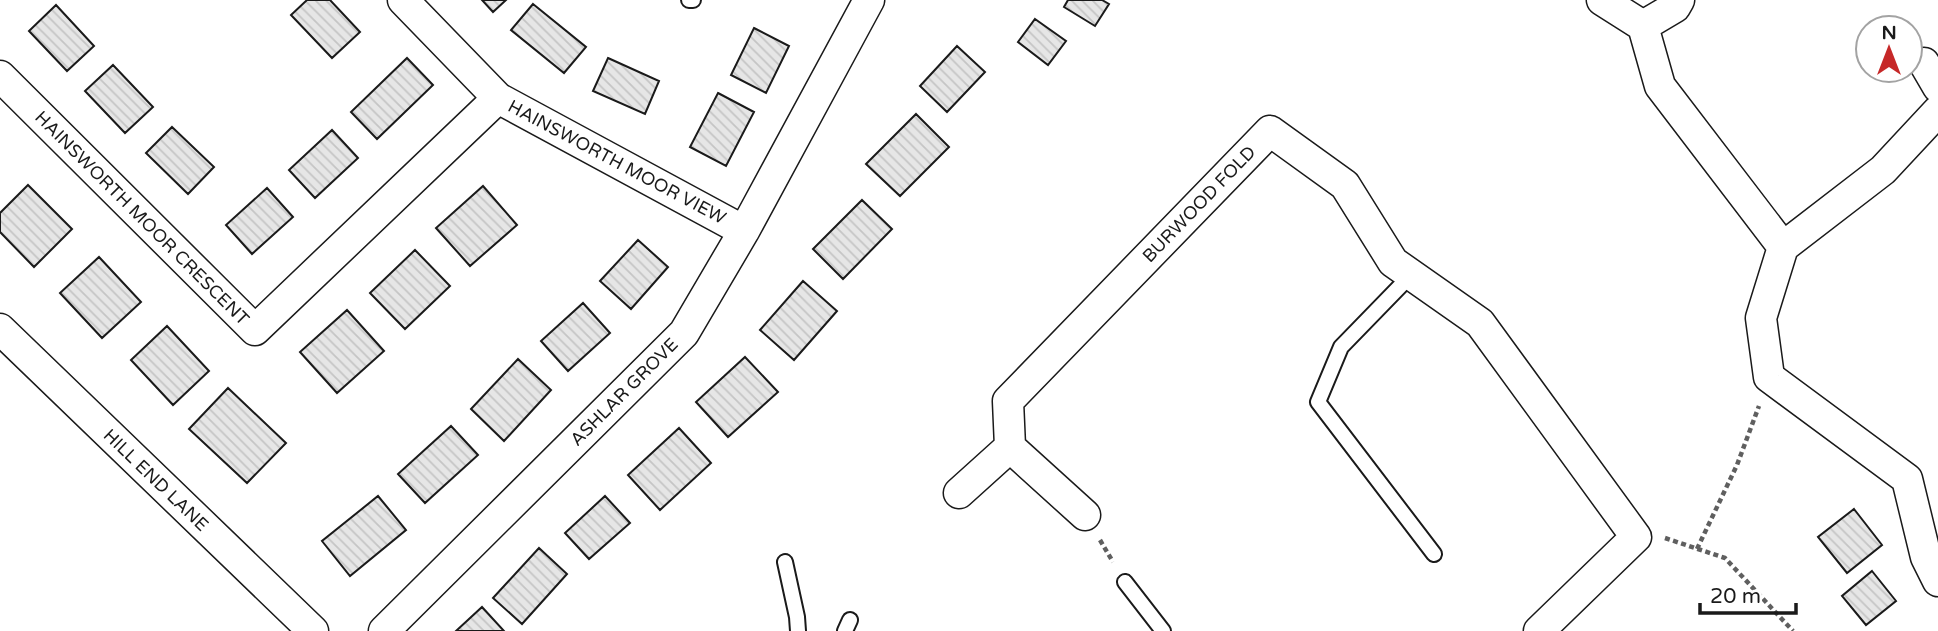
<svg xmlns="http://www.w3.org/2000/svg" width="1938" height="631" font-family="'Varela Round',sans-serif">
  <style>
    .building { fill: url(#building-back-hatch); stroke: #1a1a1a; stroke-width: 2 }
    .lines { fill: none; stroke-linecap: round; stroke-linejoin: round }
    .lane-casing { stroke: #1a1a1a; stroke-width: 18 }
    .street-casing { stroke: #1a1a1a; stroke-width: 33 }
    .path { stroke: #5f5f5f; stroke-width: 4.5; stroke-dasharray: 5 3.5; stroke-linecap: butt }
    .lane { stroke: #fff; stroke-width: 14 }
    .street { stroke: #fff; stroke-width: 30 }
    .labels { text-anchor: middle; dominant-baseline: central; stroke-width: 5; stroke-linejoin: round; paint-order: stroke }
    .street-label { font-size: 18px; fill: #1a1a1a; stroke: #fff }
  </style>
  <defs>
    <pattern id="building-back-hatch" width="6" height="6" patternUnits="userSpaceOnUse" patternTransform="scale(1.75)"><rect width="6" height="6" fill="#e6e6e6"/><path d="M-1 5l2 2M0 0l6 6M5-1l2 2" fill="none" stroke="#c5c5c5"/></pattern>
  </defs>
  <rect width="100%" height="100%" fill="#fff"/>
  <path class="building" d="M307 0H330L360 32 332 58 291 15Z
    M482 0H506L493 12Z
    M1068 0H1102L1109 4 1095 26 1064 7Z
    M533 4 586 47 564 73 511 30Z
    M56 5 94 46 67 71 29 31Z
    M1035 19 1066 41 1048 65 1018 42Z
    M754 28 789 46 766 93 731 75Z
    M957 46 985 72 947 112 920 86Z
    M407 58 433 85 377 139 351 112Z
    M608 58 659 81 645 114 593 91Z
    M113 65 153 107 125 133 85 91Z
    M718 93 754 112 726 166 690 147Z
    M916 114 949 147 900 196 866 164Z
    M172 127 214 167 188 194 146 153Z
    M332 130 358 158 315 198 289 170Z
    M28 185 72 229 34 267 0 232V213Z
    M483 186 517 225 470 266 436 228Z
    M267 188 293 217 252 254 226 225Z
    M862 200 892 229 843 279 813 249Z
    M638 240 668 267 631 309 600 281Z
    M415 250 450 286 405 329 370 293Z
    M99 257 141 302 102 338 60 293Z
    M803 281 837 311 794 360 760 330Z
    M583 303 610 333 568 371 541 341Z
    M347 310 384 351 337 393 300 352Z
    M167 326 209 371 173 405 131 360Z
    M745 357 778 392 728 437 696 402Z
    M518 359 551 390 504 441 471 409Z
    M228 388 286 443 247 483 189 429Z
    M451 426 478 455 425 503 398 474Z
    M679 428 711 463 660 510 628 475Z
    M378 496 406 530 350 576 322 541Z
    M605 496 630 523 589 559 565 533Z
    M1854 509 1882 545 1847 573 1818 537Z
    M539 548 567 574 522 624 493 598Z
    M1872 571 1896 601 1866 625 1842 596Z
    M482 607 504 631H456Z"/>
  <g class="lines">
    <defs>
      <path id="lane" d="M689 0H693
        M1411 275 1341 347 1318 402 1434 554
        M785 562 797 617 798 631
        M1125 582 1163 631
        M845 631 850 620"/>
      <path id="street" d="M403 0 498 98 744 231
        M1602 0 1643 26 1660 86 1783 247 1761 318 1769 377 1907 479 1926 557 1938 581
        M1643 26 1675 7 1679 0
        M1924 63 1938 87
        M0 76 255 330 498 98
        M1783 247 1883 170 1938 111
        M0 329 313 631
        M959 493 1010 447
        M1085 515 1010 447 1008 401 1270 131 1345 185 1393 262 1480 323 1636 537 1539 631
        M384 631 684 333 744 231 869 0"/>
    </defs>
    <use href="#lane" class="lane-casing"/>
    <use href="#street" class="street-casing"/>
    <path class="path" d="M1665 538 1725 558 1793 631
      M1100 540 1113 562
      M1697 549 1737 465 1759 406"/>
    <use href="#lane" class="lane"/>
    <use href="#street" class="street"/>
  </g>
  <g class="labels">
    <g class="street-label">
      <text transform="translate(617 162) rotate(28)">HAINSWORTH MOOR VIEW</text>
      <text transform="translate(1199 204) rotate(-46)">BURWOOD FOLD</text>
      <text transform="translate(142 218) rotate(45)">HAINSWORTH MOOR CRESCENT</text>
      <text transform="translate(624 392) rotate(-45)">ASHLAR GROVE</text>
      <text transform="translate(156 480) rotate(44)">HILL END LANE</text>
    </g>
  </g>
  <g transform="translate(1889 49)"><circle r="33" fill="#ffffff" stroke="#a3a3a3" stroke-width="2"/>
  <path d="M0-5L12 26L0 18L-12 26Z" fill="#c62828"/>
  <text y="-10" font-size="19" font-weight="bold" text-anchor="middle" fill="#1a1a1a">N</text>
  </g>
  <path d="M1700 603v10h96v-10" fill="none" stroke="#1a1a1a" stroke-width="3.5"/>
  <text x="1710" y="603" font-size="21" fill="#1a1a1a" stroke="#ffffff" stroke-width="5" paint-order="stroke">20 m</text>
</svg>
